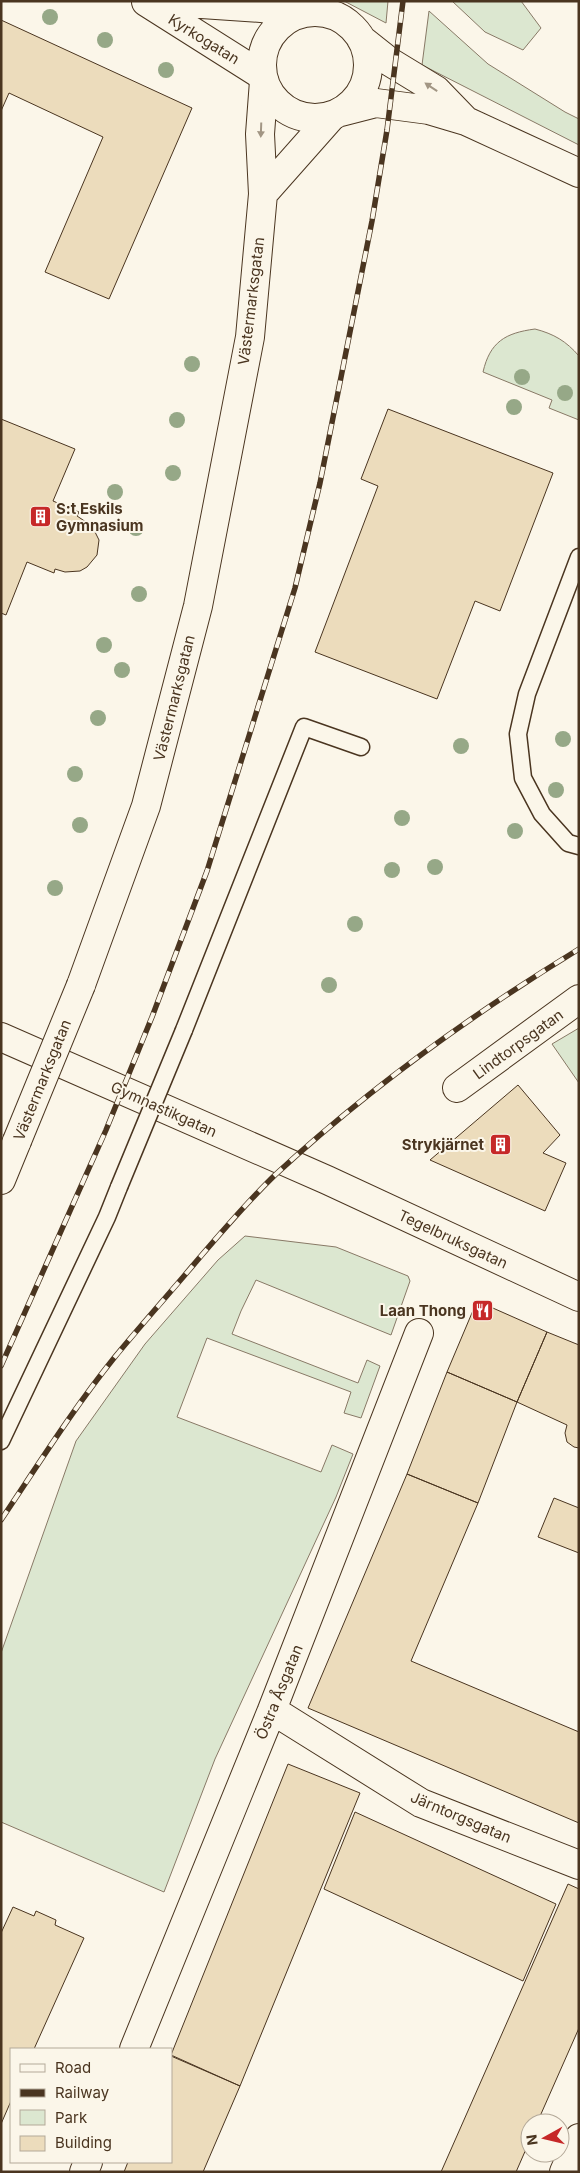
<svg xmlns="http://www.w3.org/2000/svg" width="580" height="2173" font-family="Inter,sans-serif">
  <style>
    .green { fill: #dce7d0; stroke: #887966 }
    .building { fill: #ecdcbc; stroke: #4a3520 }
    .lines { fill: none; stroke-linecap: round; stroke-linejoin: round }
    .lane-casing { stroke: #4a3520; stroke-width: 19 }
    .street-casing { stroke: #4a3520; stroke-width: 30 }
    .secondary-casing { stroke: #4a3520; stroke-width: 30 }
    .lane { stroke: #fbf6e9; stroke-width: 16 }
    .street { stroke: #fbf6e9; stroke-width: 28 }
    .secondary { stroke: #fbf6e9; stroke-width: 28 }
    .rail-casing { stroke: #4a3520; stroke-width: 5.5 }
    .rail { stroke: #fbf6e9; stroke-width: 4; stroke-dasharray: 11; stroke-linecap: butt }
    .lane-bridge-casing { stroke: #4a3520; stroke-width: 19; stroke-linecap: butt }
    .street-bridge-casing { stroke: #4a3520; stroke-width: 30; stroke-linecap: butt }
    .lane-bridge { stroke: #fbf6e9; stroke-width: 16 }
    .street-bridge { stroke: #fbf6e9; stroke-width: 28 }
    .tree { fill: #96a887 }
    .oneway { fill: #a29684 }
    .labels { text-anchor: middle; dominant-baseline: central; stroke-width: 4; stroke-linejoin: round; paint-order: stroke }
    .street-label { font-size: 15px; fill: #4a3520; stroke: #fbf6e9 }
    .poi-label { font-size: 15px; font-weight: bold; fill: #4a3520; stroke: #fbf6e9; text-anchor: end }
  </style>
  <rect width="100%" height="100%" fill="#fbf6e9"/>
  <path class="green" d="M344 1H388L386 23Z
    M452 1H521L541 28 523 50 485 32Z
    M429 11 488 64 565 112 579 119V145L422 65Z
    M535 329C554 334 566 341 579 356V420L549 408 552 400 483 372C490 342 505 333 535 329Z
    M579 1028V1083L552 1044Z
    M245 1236 336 1247 408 1276 410 1281 391 1335 256 1280 241 1311 232 1334 358 1383 367 1360 380 1366 361 1418 344 1413 351 1392 207 1338 177 1417 321 1472 332 1445 353 1454 336 1497 215 1759 164 1892 1 1822V1653L76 1441 145 1344 218 1260Z"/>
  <path class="building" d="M1 20 192 108 109 299 45 272 103 137 9 93 1 111Z
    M388 409 553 473 500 611 475 601 437 699 315 652 378 486 361 479Z
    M1 419 75 449 53 501 79 512 77 516 92 526 99 540 97 555 87 567 80 571 65 572 55 569 54 573 27 562 6 615 1 613Z
    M518 1085 560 1135 543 1153 566 1163 545 1211 430 1160Z
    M477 1301 547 1332 517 1402 447 1372Z
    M547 1332 579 1345V1448L574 1447 567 1442 565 1433 567 1425 517 1402Z
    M447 1372 517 1402 478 1503 407 1474Z
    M407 1474 478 1503 411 1661 579 1732V1823L308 1708Z
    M554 1498 579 1508V1553L538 1537Z
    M288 1764 360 1793 240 2086 171 2055Z
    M355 1812 556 1904 523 1981 324 1889Z
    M568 1884 579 1889V2028L537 2123H530V2140L516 2172H441Z
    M13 1907 34 1916 36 1911 56 1920 55 1925 84 1938 34 2049H11V2101L1 2124V1933Z
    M171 2056 240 2086 203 2172H124L128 2162H171Z"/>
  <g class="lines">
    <defs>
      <path id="lane" d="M579 557 527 694 518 734 523 778 542 814 568 843 579 846
        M184 1030 304 727 361 747
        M1 1441 107 1217 119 1187"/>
      <path id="street" d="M263 194 332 116
        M81 985 146 806 198 606 250 337 263 194 260 134 264 81
        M457 1088 579 999
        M1 1180 17 1141
        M272 1710 421 1803 579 1865
        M134 2049 272 1710 419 1333
        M84 2172 88 2162
        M564 2172 579 2138"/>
      <path id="secondary" d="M157 1 261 8 298 14
        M146 2 263 76
        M262 65a53 53 0 1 1 106 0a53 53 0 1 1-106 0Z
        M361 39 390 62 436 90 465 120
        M341 112 376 103 429 110 466 121 579 173
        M1 1037 327 1180 579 1297"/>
    </defs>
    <use href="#lane" class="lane-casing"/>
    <use href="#street" class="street-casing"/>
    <use href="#secondary" class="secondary-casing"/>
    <use href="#lane" class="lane"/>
    <use href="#street" class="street"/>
    <use href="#secondary" class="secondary"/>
    <defs>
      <path id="rail" d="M1 1366 106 1130 152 1017 207 871 295 588 320 483 372 221 387 130 403 1
        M1 1520C38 1465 73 1409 114 1358 137 1330 161 1303 184 1276 213 1242 243 1206 275 1175 368 1089 471 1015 579 949"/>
    </defs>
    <use href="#rail" class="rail-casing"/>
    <use href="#rail" class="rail"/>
    <defs>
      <path id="lane-bridge" d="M119 1187 184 1030"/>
      <path id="street-bridge" d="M17 1141 81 985"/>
    </defs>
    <use href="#lane-bridge" class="lane-bridge-casing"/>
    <use href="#street-bridge" class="street-bridge-casing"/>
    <use href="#lane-bridge" class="lane-bridge"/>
    <use href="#street-bridge" class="street-bridge"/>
  </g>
  <g class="tree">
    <circle cx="50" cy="17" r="8"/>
    <circle cx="105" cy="40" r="8"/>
    <circle cx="166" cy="70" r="8"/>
    <circle cx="192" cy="364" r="8"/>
    <circle cx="522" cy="377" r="8"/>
    <circle cx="565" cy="393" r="8"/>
    <circle cx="514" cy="407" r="8"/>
    <circle cx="177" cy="420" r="8"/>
    <circle cx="173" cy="473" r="8"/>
    <circle cx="115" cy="492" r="8"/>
    <circle cx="136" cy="528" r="8"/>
    <circle cx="139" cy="594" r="8"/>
    <circle cx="104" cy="645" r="8"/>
    <circle cx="122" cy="670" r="8"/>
    <circle cx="98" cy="718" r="8"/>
    <circle cx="563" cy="739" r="8"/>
    <circle cx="461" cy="746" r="8"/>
    <circle cx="75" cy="774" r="8"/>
    <circle cx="556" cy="790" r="8"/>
    <circle cx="402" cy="818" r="8"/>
    <circle cx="80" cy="825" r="8"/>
    <circle cx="515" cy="831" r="8"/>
    <circle cx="435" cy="867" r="8"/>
    <circle cx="392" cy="870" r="8"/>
    <circle cx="55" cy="888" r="8"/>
    <circle cx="355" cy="924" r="8"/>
    <circle cx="329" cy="985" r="8"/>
  </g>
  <defs><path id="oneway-solid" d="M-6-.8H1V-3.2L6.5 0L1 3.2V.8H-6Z" transform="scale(1.25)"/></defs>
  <g class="oneway">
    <use href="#oneway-solid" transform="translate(431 87) rotate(-146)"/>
    <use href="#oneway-solid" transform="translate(261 130) rotate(92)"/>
  </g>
  <defs>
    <symbol id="building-square" viewBox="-11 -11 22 22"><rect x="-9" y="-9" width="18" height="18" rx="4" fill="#c62828" stroke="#fbf6e9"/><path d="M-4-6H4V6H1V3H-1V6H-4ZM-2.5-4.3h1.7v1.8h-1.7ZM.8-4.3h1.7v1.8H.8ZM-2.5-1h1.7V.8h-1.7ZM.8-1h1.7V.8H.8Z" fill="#fff"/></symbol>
    <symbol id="restaurant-square" viewBox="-11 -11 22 22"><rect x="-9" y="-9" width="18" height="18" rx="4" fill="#c62828" stroke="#fbf6e9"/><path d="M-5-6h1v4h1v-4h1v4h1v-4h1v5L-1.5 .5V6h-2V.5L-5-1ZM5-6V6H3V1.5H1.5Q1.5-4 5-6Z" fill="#fff"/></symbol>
  </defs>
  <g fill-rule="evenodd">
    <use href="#building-square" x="28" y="504" width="25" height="25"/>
    <use href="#building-square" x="488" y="1132" width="25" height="25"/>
    <use href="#restaurant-square" x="470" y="1298" width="25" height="25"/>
  </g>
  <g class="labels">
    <g class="street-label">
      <text transform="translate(204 39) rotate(32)">Kyrkogatan</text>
      <text transform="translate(251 301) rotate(-83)">Västermarksgatan</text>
      <text transform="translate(174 698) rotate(-76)">Västermarksgatan</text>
      <text transform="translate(518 1044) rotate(-36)">Lindtorpsgatan</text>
      <text transform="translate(42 1080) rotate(-68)">Västermarksgatan</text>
      <text transform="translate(164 1109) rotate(24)">Gymnastikgatan</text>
      <text transform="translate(453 1239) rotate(25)">Tegelbruksgatan</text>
      <text transform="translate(279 1692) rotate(-68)">Östra Åsgatan</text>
      <text transform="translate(461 1817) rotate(23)">Järntorgsgatan</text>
    </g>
    <g class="poi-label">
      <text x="56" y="508" text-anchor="start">S:t Eskils<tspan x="56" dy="17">Gymnasium</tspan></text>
      <text x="484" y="1144">Strykjärnet</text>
      <text x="466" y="1310">Laan Thong</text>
    </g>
  </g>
  <rect width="580" height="2173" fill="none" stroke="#4a3520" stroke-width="5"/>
  <rect x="10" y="2048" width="162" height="115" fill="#fbf6e9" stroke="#b4a999"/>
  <rect x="20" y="2064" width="25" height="8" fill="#fbf6e9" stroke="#b4a999"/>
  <text x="55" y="2073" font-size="15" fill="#4a3520">Road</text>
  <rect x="20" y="2089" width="25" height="8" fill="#4a3520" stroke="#b4a999"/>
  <text x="55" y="2098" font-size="15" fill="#4a3520">Railway</text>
  <rect x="20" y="2110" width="25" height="15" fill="#dce7d0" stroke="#b4a999"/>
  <text x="55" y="2123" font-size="15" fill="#4a3520">Park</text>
  <rect x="20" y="2136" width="25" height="15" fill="#ecdcbc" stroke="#b4a999"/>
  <text x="55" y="2148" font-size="15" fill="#4a3520">Building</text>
  <g transform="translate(545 2138) rotate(262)"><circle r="24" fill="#fbf6e9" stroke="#b4a999"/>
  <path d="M0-4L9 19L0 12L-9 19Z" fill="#c62828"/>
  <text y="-8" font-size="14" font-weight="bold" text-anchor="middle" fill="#4a3520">N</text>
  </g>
</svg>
